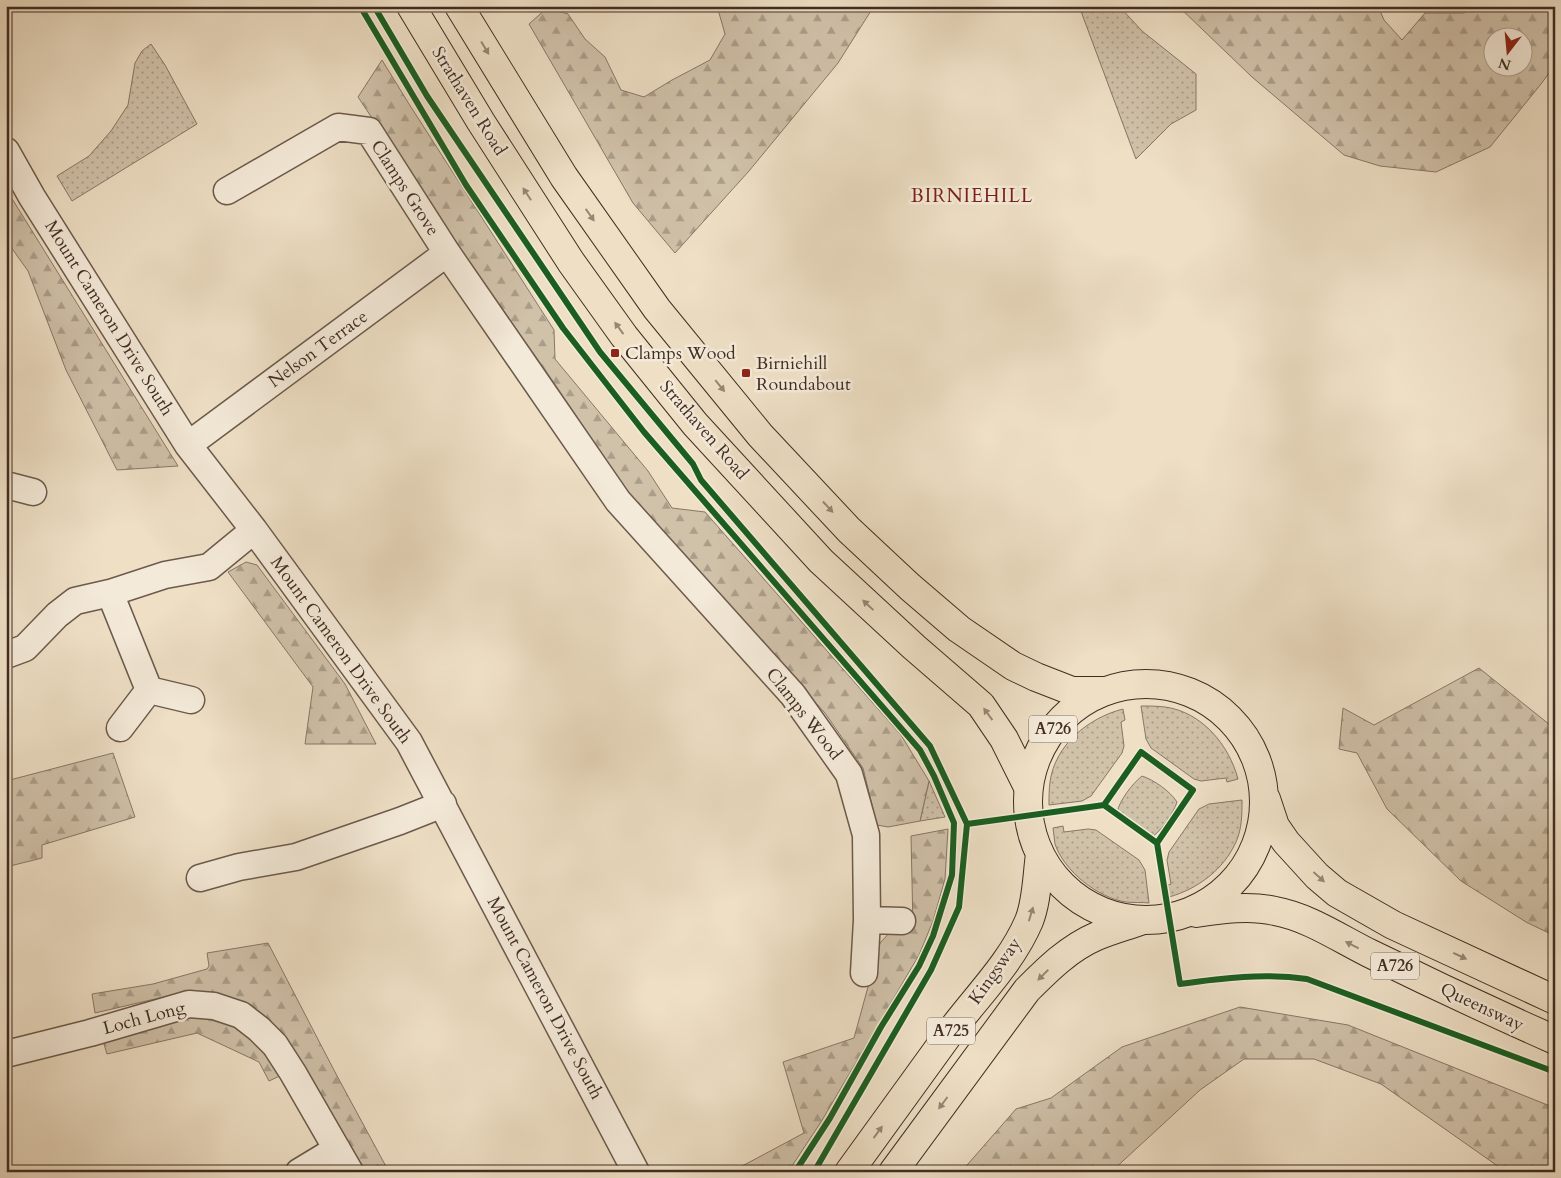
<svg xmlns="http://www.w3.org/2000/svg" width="1561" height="1178" font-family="Cardo,serif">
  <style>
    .green { fill: url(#green-dots); stroke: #876 }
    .forest { fill: url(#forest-firs); stroke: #876; fill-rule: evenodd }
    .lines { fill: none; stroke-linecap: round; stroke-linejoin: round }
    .street-casing { stroke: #6c5a4c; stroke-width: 29 }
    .primary-casing { stroke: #402d23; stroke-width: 30 }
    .highway-casing { stroke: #402d23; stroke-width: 30 }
    .street { stroke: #f4ead9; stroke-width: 26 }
    .primary { stroke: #eedfc5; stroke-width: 28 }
    .highway { stroke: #eedfc5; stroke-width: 28 }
    .cycleway-casing { stroke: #f4ead9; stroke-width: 9 }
    .cycleway { stroke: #1b5e20; stroke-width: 6 }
    .oneway { fill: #978674 }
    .poi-dot { fill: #8f2418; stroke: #f4ead9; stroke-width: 2 }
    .labels { text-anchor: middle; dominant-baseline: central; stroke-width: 5; stroke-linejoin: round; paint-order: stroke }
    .shield { fill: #f4ead9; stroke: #76665a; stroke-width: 1 }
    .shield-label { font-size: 16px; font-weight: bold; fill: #402d23 }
    .street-label { font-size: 18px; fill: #402d23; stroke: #f4ead9 }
    .poi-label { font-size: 18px; fill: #402d23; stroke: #f4ead9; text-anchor: start }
    .neighbourhood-label { font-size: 19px; letter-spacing: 1px; fill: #7a1f14; stroke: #f4ead9 }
  </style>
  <defs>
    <pattern id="green-dots" width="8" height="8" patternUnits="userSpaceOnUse" patternTransform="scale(1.25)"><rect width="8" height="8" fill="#d0c1a9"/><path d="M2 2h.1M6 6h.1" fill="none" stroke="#aa9d89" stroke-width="1.8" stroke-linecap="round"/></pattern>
    <pattern id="forest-firs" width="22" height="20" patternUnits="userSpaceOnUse" patternTransform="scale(1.25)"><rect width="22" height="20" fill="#d0c1a9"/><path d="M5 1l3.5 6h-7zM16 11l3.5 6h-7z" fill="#aa9d89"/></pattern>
  </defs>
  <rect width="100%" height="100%" fill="#eedfc5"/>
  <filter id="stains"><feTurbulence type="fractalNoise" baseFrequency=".004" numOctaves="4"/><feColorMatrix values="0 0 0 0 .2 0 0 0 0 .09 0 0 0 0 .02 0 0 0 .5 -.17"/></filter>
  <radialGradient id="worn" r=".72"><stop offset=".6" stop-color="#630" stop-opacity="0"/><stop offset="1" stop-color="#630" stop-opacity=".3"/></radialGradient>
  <path class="green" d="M1079 6H1119L1142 31 1196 74V110L1171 124 1136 159Z
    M151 44 165 65 197 124 72 201 57 176 89 156 111 131 128 105 135 63 142 51Z
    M1141 706C1149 706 1157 706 1165 707 1202 712 1229 745 1238 779L1227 782 1226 778 1201 781 1194 779 1151 748 1146 739Z
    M1123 709 1125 720 1121 722 1124 746 1122 753 1091 796 1082 801 1049 805C1049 797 1049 789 1050 782 1055 745 1088 718 1123 709Z
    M1142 776C1154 780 1170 791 1177 802 1173 814 1163 829 1152 837 1142 835 1123 821 1117 812 1120 800 1132 784 1142 776Z
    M929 781 945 817 920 821 921 817Z
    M1242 800C1242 814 1242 829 1236 842 1224 869 1198 889 1169 897L1166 886 1171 884 1167 860 1169 852 1199 809 1209 804Z
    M1063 826 1064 832 1088 829 1096 830 1139 860 1145 870 1149 903C1142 902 1133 903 1126 902 1098 898 1064 871 1055 844 1054 839 1054 833 1053 828Z"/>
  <path class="forest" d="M717 6H874L838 63 749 171 675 253 633 203 529 24 547 8 568 14 585 39 605 57 621 90 644 97 672 80 710 60 725 34Z
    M1178 6H1378L1384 20 1402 40 1425 13H1464L1473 6H1555V65L1541 84 1490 147 1436 172 1380 166 1344 155 1252 77ZM1494 38H1524V68H1494Z
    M382 60 409 104 554 330 555 359 648 471 672 508 705 512 901 735 929 781 920 821 888 827 877 825 863 768 825 713 727 605 647 520 548 374 438 217 358 97Z
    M6 189 178 466 117 470 66 370 28 271 6 240Z
    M246 562 257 565 345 684 376 744H305L313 687 228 572Z
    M1479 668 1555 729V936L1526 922 1461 881 1387 809 1357 753 1339 749 1343 708 1374 725Z
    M113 753 135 817 42 845V858L6 867V781Z
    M948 829 945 879 933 921 919 955 821 1122 788 1172H731L804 1133 783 1062 854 1038 880 943 891 931 913 927 911 836Z
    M268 943 336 1074 389 1172H359L300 1063 185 992 95 1013 92 994 153 984 207 969 209 966 207 953Z
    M1240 1007 1348 1025 1555 1108V1172H1498L1499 1167 1381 1084 1314 1059H1244L1200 1090 1111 1172H961L1016 1109 1051 1098 1122 1047Z
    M190 1013 237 1023 284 1074 269 1081 259 1062 197 1033 107 1054 101 1034Z"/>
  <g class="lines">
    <defs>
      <path id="street" d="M6 151 32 197 188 445 254 530 409 742 636 1172
        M227 191 338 127 369 131 447 253 618 501 793 695 849 774 866 835 867 920 864 973
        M188 445 447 253
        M6 485 33 492
        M110 593 149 690
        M6 655 25 648 57 615 75 601 110 593 165 575 209 567 254 530
        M120 728 149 690 191 700
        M200 878 239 867 296 857 400 821 443 804
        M867 920 902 921
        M6 1054 90 1033 189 1004 214 1006 241 1015 259 1029 275 1045 293 1073 350 1172
        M299 1172 337 1149"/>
      <path id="primary" d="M411 6 481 122 571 262 624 336 695 424 821 561 914 647 981 705 1004 739 1028 787
        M459 6 564 177 657 309 760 435 849 530 910 587 959 629 1013 666 1036 677 1072 691H1104"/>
      <path id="highway" d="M1028 802a118 118 0 1 1 236 0a118 118 0 1 1-236 0Z
        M1266 799 1275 826 1286 842 1317 876 1337 893 1393 925 1555 1000
        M1196 913C1222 909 1249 905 1275 911 1308 917 1339 938 1369 953 1430 983 1492 1012 1555 1040
        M849 1172C884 1124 919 1075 954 1027 980 993 1012 961 1029 921 1037 901 1037 876 1040 854
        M893 1172 1027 990C1048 969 1069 948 1097 936 1111 930 1126 926 1140 921"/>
    </defs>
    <use href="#street" class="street-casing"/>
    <use href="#primary" class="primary-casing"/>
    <use href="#highway" class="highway-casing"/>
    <use href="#street" class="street"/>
    <use href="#primary" class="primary"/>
    <use href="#highway" class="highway"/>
    <defs>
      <path id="cycleway" d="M360 6 466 185 563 328 644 432 920 750 934 776 954 823 952 875 933 936 919 966 881 1027 830 1118 795 1172
        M374 6 427 96 600 352 693 464 701 480 930 746 967 824 959 907 931 970 814 1172
        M967 824 1104 805 1157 843 1193 790 1141 752 1104 805
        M1157 843 1180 984C1223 978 1264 973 1307 979L1555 1072"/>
    </defs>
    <use href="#cycleway" class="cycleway-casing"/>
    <use href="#cycleway" class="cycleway"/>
  </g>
  <defs><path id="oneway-solid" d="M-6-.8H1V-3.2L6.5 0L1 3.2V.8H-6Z" transform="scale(1.25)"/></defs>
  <g class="oneway">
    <use href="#oneway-solid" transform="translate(485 48) rotate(59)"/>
    <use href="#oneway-solid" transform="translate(527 194) rotate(-123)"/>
    <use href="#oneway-solid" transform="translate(590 215) rotate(55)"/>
    <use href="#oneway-solid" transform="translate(619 328) rotate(-126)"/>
    <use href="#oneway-solid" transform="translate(720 386) rotate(51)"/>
    <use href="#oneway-solid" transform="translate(828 507) rotate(47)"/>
    <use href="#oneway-solid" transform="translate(868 605) rotate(-137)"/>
    <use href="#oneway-solid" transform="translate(988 714) rotate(-126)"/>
    <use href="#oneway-solid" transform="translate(1319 877) rotate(42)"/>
    <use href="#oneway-solid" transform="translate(1031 914) rotate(-73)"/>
    <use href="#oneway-solid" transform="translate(1352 945) rotate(-153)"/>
    <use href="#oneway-solid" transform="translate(1460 956) rotate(25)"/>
    <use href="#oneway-solid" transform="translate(1043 975) rotate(135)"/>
    <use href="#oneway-solid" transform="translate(943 1103) rotate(127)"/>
    <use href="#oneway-solid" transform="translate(878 1132) rotate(-54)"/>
  </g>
  <g class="poi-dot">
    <rect x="610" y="348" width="10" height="10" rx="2.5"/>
    <rect x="741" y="368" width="10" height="10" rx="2.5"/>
  </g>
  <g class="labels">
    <g class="shield">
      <rect x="1029" y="715.5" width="48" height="27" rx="4"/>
      <rect x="1371" y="952.5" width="48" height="27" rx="4"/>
      <rect x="927" y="1017.5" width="48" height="27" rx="4"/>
    </g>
    <g class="shield-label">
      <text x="1053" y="729">A726</text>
      <text x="1395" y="966">A726</text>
      <text x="951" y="1031">A725</text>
    </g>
    <g class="street-label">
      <text transform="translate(469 101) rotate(58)">Strathaven Road</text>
      <text transform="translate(405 188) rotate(57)">Clamps Grove</text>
      <text transform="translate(109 318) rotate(58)">Mount Cameron Drive South</text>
      <text transform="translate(318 349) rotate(-36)">Nelson Terrace</text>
      <text transform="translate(704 430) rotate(49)">Strathaven Road</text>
      <text transform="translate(341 650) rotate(54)">Mount Cameron Drive South</text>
      <text transform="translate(804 714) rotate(52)">Clamps Wood</text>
      <text transform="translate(995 971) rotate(-55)">Kingsway</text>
      <text transform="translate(545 998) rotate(62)">Mount Cameron Drive South</text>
      <text transform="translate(1482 1007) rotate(25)">Queensway</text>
      <text transform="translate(144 1018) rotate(-15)">Loch Long</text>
    </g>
    <g class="poi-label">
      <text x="625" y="353">Clamps Wood</text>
      <text x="756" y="363">Birniehill<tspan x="756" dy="21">Roundabout</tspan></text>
    </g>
    <g class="neighbourhood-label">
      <text x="972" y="196">BIRNIEHILL</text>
    </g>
  </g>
  <rect width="1561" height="1178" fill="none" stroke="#eedfc5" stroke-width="25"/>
  <rect x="8" y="8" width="1546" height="1163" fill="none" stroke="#402d23" stroke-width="2.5"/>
  <rect x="12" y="12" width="1536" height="1153" fill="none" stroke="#402d23"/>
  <g transform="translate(1508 52) rotate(196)"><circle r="24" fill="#f4ead9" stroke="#ac9e90"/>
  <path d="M0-4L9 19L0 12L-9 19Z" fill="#8f2418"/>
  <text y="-8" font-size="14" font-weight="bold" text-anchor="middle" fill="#402d23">N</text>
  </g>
  <rect width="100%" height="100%" filter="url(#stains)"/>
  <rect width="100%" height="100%" fill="url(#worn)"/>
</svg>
